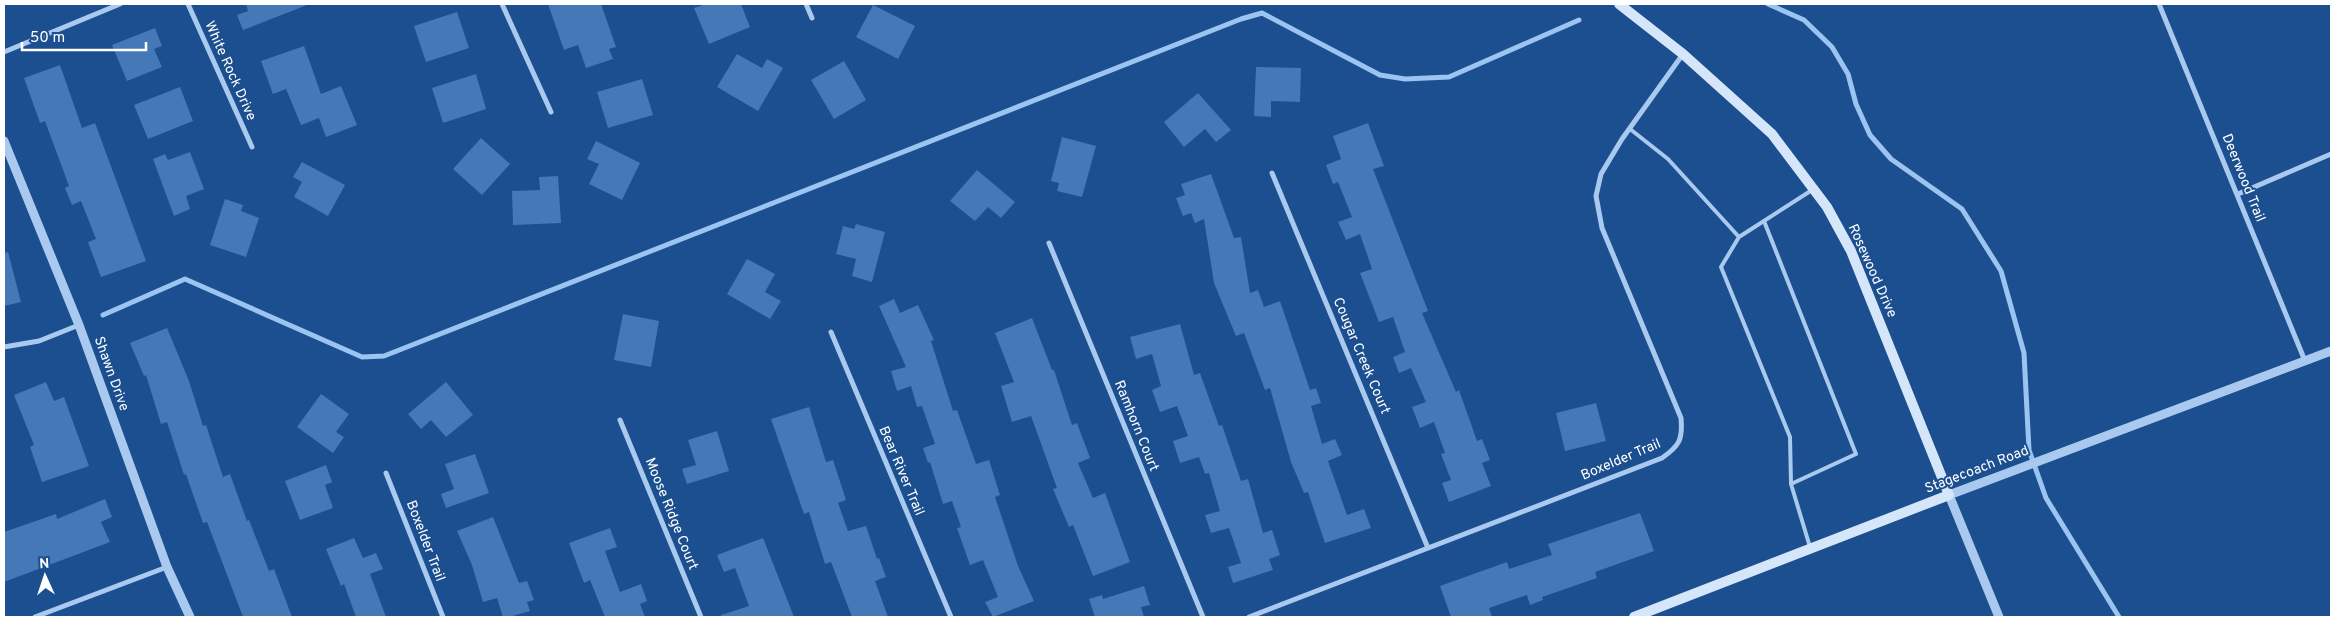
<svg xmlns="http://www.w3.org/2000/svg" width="2335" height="621" font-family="Overpass,sans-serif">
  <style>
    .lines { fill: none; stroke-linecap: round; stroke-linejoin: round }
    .stream { stroke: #9cc4f0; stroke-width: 5 }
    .building { fill: #4478b7 }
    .service { stroke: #a9c9ee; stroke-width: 4 }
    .minor { stroke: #a9c9ee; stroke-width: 5 }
    .tertiary { stroke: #a9c9ee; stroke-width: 9 }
    .secondary { stroke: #d6e6fa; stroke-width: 10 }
    .labels { text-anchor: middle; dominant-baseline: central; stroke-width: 4; stroke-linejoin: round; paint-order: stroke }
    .street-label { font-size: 14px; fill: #fff; stroke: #1b4f8f }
  </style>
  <rect width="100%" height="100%" fill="#1b4f8f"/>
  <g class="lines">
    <path class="stream" d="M1768 4 1804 20 1832 47 1848 74 1856 104 1870 135 1891 159 1962 209 2001 271 2024 353 2029 450 2046 498 2119 617
      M103 315 185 279 362 357 384 356 1241 19 1262 13 1380 75 1405 79 1449 77 1579 20"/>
  </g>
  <path class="building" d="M246 4H306L307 5 243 30 237 15 248 11Z
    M548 4H601L616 47 609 49 613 59 586 68 578 45 564 50Z
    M706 4H741L750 27 709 44 694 8Z
    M873 5 915 26 898 59 856 37Z
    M457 12 469 48 426 62 414 26Z
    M155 28 162 46 154 49 162 67 127 81 112 45Z
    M304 46 321 94 341 86 357 125 326 137 319 118 301 125 286 89 273 94 261 61Z
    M737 54 762 68 767 59 783 68 758 111 717 87Z
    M844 61 866 100 834 119 811 80Z
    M60 65 82 128 95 123 146 261 101 277 88 242 96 239 81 201 72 205 65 188 69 186 45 121 40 123 24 78Z
    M1256 67 1301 68 1300 102 1271 101V117L1254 116Z
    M476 74 486 109 443 123 432 88Z
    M642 79 653 115 608 128 597 92Z
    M180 87 193 121 148 139 134 105Z
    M1198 93 1231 130 1216 142 1205 129 1184 147 1164 122Z
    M1368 123 1384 166 1373 169 1428 311 1422 313 1456 392 1459 390 1477 441 1482 439 1490 460 1482 463 1491 486 1449 502 1442 483 1451 480 1441 454 1445 453 1434 422 1420 428 1412 407 1426 402 1411 368 1399 373 1393 357 1405 352 1393 317 1379 322 1360 273 1372 269 1360 234 1346 240 1338 222 1352 217 1338 182 1333 184 1326 165 1341 159 1333 136Z
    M1062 137 1096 146 1082 197 1057 191 1059 183 1051 181Z
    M481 138 510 164 482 195 453 169Z
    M596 141 640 163 622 200 589 184 599 164 587 159Z
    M190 152 204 189 186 196 190 209 174 216 153 159 165 154 168 160Z
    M302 162 345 185 328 216 294 197 302 182 293 177Z
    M977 170 1015 202 1001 218 988 207 975 221 950 201Z
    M1211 174 1234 238 1241 237 1250 293 1258 290 1264 307 1280 301 1310 390 1316 388 1321 403 1311 406 1322 444 1335 439 1342 455 1328 461 1347 515 1364 509 1371 528 1325 543 1308 492 1304 493 1291 462 1270 388 1265 390 1244 333 1236 336 1214 283 1204 219 1195 223 1191 213 1183 216 1176 198 1185 195 1181 184Z
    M558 176 561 223 513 225 512 191 540 190 539 177Z
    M225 199 243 205 241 211 259 218 246 257 210 245Z
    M856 224 885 232 872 282 852 276 856 259 836 254 843 226 854 229Z
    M8 252 21 302 4 306V253Z
    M747 259 775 274 765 292 781 301 770 319 727 294Z
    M894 299 900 313 918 305 934 340 931 341 953 411 957 410 976 464 989 460 1000 495 995 497 1018 566 1034 601 993 617 985 602 998 597 983 560 970 565 957 528 961 527 952 501 943 504 930 462 928 463 923 448 935 444 922 406 917 407 911 386 897 391 891 371 906 367 879 306Z
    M623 314 659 321 651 367 614 360Z
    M1032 318 1052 370H1054L1072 425 1077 423 1090 458 1078 463 1093 498 1105 493 1130 562 1093 576 1073 525 1069 527 1053 489 1057 488 1031 416 1012 422 1001 386 1014 382 995 333Z
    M1180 324 1194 375 1200 373 1219 426 1222 425 1241 481 1248 479 1263 533 1272 530 1280 555 1269 559 1273 570 1233 583 1228 567 1241 563 1229 528 1211 533 1205 515 1220 511 1209 473 1205 474 1199 457 1180 463 1173 441 1188 436 1177 406 1160 412 1152 390 1161 386 1152 354 1136 359 1130 337Z
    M167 328 189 381 203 426 206 425 223 477 230 474 247 521 249 520 269 571 274 569 292 617H243L207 522 203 523 186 474 184 475 167 422 161 424 146 375 144 376 130 343Z
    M46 382 54 401 64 397 89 466 42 482 30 447 34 445 14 395Z
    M446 382 473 415 446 437 431 420 421 429 408 414Z
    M321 394 349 414 336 432 344 437 333 453 297 427Z
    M1596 403 1606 441 1565 451 1556 413Z
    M809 407 826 462 833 460 846 500 838 503 848 531 866 526 877 559 879 558 886 577 875 581 888 617H852L831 562 825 564 809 512 804 514 771 419Z
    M717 431 729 471 687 484 682 469 696 465 688 440Z
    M475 454 489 493 446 508 441 494 454 489 445 464Z
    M326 465 332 482 325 485 333 508 300 520 285 481Z
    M105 499 112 517 101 522 110 542 4 582V532L56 514 57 519Z
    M1640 513 1654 551 1595 572 1597 578 1542 597 1543 600 1530 605 1527 595 1489 608 1492 617H1451L1440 586 1507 562 1509 569 1552 555 1548 544Z
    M493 517 519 583 527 581 534 600 527 602 530 611 509 617H503L497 598 483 602 472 565 457 531Z
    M610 528 617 547 605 551 620 592 641 584 647 601 640 604 645 617H605L590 580 584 583 569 543Z
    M354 538 363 558 376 553 383 569 370 574 386 617H356L344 584 341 586 326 549Z
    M763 538 794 617H721V615L749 606 735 568 724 572 717 555Z
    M1144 586 1150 605 1141 607 1144 617H1095L1089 599 1102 595 1103 599Z"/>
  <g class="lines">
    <path class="service" d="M1630 129 1668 159 1739 237 1812 190
      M1764 221 1856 454 1791 484 1810 547
      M1739 237 1721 267 1790 437 1791 484"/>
    <path class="minor" d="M188 4 252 147
      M502 4 551 112
      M806 4 812 18
      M2159 4 2305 361
      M4 52 120 4
      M1272 173 1428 548
      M2238 194 2331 154
      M1049 243 1203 617
      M831 332 951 617
      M4 347 39 341 79 325
      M620 420 701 617
      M386 473 443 617
      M35 617 167 567
      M1249 617 1662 458C1679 446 1683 440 1681 418L1602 228 1596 196 1601 174 1622 139 1683 54"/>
    <path class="tertiary" d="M4 141 79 325 167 567 190 617
      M1999 617 1949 495 2331 351"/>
    <path class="secondary" d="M1619 4 1683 54 1772 134 1827 207 1851 251 1949 495 1634 617"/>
  </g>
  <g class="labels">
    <g class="street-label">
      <text transform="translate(230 71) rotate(66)">White Rock Drive</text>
      <text transform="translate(2243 178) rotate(68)">Deerwood Trail</text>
      <text transform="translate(1872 271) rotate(66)">Rosewood Drive</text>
      <text transform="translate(1361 356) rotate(67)">Cougar Creek Court</text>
      <text transform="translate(111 374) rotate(70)">Shawn Drive</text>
      <text transform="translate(1136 426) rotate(68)">Ramhorn Court</text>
      <text transform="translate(1621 460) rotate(-23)">Boxelder Trail</text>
      <text transform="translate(1977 470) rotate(-21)">Stagecoach Road</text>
      <text transform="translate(901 471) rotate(67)">Bear River Trail</text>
      <text transform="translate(671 514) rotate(68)">Moose Ridge Court</text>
      <text transform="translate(425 541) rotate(69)">Boxelder Trail</text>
    </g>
  </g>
  <rect width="2335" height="621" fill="none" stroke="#ffffff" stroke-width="10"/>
  <g transform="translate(45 576) rotate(357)" stroke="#1b4f8f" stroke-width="4" paint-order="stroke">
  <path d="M0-4L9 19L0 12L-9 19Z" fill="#ffffff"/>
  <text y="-8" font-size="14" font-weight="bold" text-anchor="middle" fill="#ffffff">N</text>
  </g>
  <path d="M22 42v8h124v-8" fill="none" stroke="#ffffff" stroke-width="2.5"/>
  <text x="30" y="42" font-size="15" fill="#ffffff" stroke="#1b4f8f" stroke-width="4" paint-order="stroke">50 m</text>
</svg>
